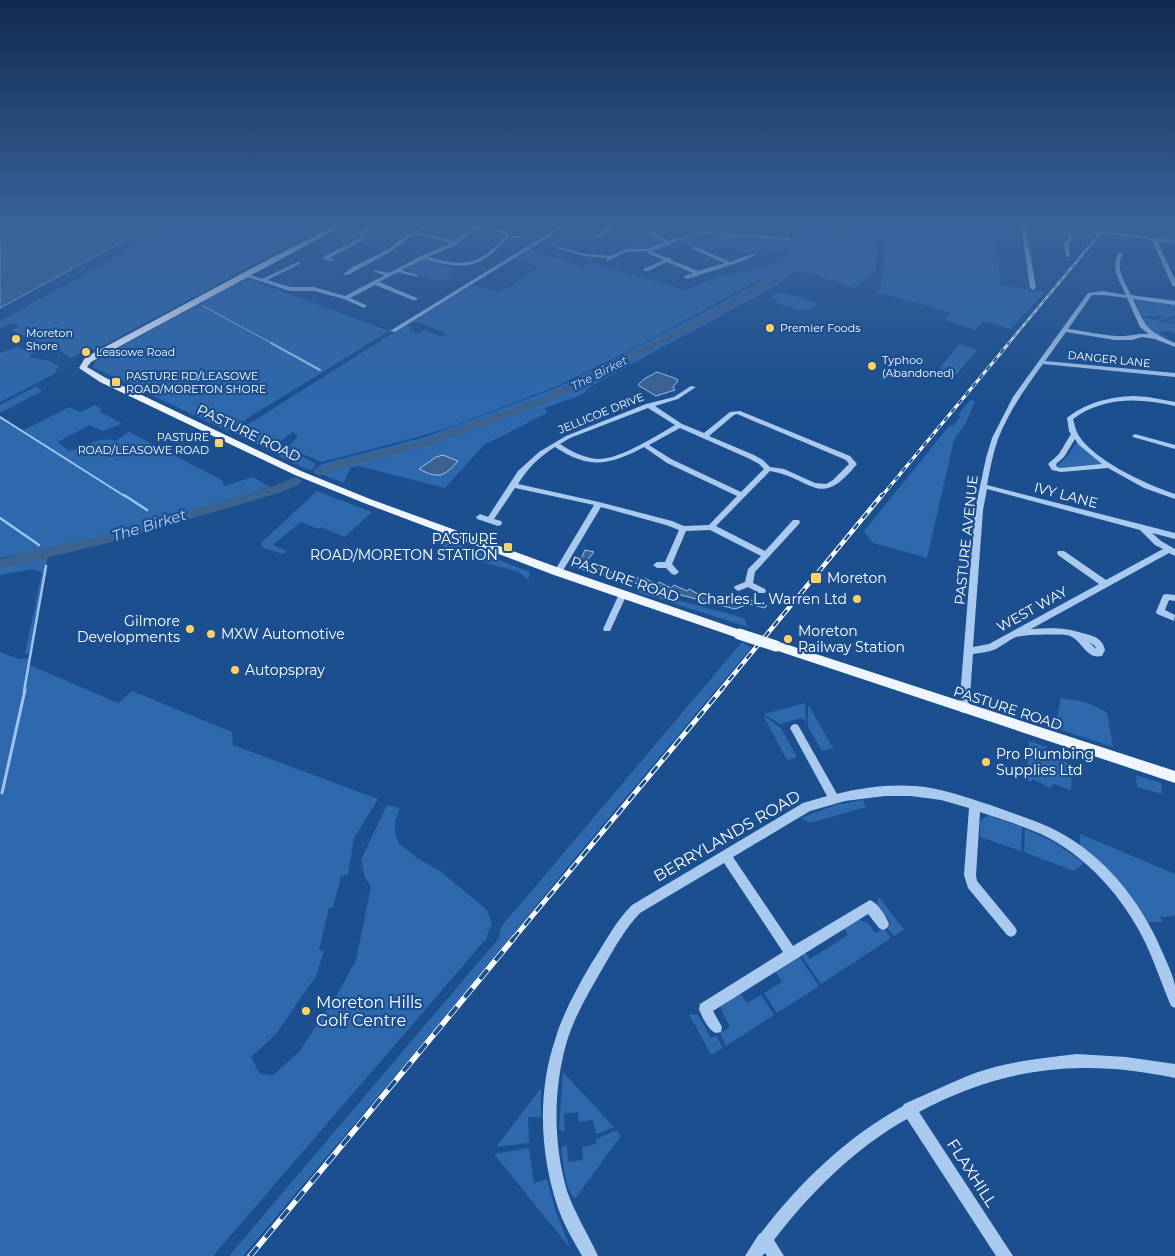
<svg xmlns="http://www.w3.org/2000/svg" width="1175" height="1256" font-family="Montserrat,sans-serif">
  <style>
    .green { fill: #2e69ad }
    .water { fill: #3c6290; stroke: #9cc4f0 }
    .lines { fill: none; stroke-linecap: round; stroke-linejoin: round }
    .stream-far3 { stroke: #9cc4f0; stroke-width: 1 }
    .stream-far2 { stroke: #9cc4f0; stroke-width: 2 }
    .stream-far1 { stroke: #9cc4f0; stroke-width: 2.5 }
    .stream { stroke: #9cc4f0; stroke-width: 3 }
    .river { fill: #3c6290; fill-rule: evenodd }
    .minor { fill: #a9c9ee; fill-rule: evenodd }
    .major { fill: #f0f6ff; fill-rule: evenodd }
    .rail-far4-casing { stroke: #fff; stroke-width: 2.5 }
    .rail-far3-casing { stroke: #fff; stroke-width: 3 }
    .rail-far2-casing { stroke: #fff; stroke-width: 4.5 }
    .rail-far1-casing { stroke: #fff; stroke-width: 5 }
    .rail-casing { stroke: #fff; stroke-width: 5.5 }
    .rail-far4 { stroke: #1b4f8f; stroke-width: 1; stroke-dasharray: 4.5; stroke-linecap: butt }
    .rail-far3 { stroke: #1b4f8f; stroke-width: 2; stroke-dasharray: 5.5; stroke-linecap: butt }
    .rail-far2 { stroke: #1b4f8f; stroke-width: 2.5; stroke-dasharray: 7; stroke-linecap: butt }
    .rail-far1 { stroke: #1b4f8f; stroke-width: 3; stroke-dasharray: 9; stroke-linecap: butt }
    .rail { stroke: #1b4f8f; stroke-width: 4; stroke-dasharray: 12; stroke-linecap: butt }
    .major-bridge { stroke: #f0f6ff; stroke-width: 11 }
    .poi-dot { fill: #ffd166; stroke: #1b4f8f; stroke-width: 2 }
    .labels { text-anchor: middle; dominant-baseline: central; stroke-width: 4.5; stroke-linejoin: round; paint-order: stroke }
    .far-poi-label { font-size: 11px; fill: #fff; stroke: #1b4f8f; text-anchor: start }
    .far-street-label { font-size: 11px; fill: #fff; stroke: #1b4f8f }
    .far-water-label { font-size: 12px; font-style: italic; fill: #b5d3f5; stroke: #1b4f8f }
    .street-label { font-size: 14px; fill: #fff; stroke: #1b4f8f }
    .poi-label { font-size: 14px; fill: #fff; stroke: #1b4f8f; text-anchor: start }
    .water-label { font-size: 15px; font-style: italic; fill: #b5d3f5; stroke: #1b4f8f }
    .near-street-label { font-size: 16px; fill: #fff; stroke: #1b4f8f }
    .near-poi-label { font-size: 16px; fill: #fff; stroke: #1b4f8f; text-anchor: start }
  </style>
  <rect width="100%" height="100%" fill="#1b4f8f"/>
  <path class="green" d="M174 225 219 226 204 235C218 237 222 226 235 228L218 237 225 238 239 228 298 241 95 350 89 348 71 358 63 354V352L13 331 19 325 11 323 0 329V321Z
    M228 225H331L301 238Z
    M832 225H842L817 247 765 279 819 248 844 225H880L875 272 855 288 798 270 772 288 591 386 581 395 545 408 547 413 484 445 445 488 359 466 350 468 344 483 314 471 322 464 425 437 556 388 627 353 763 280 756 281 637 347 555 387 453 426 422 436 322 462 290 449 289 446 298 437 293 432 268 450 234 433 406 325 411 327 409 330 419 334 425 330 442 337 446 333 421 323 412 322 473 285 500 292 540 268 515 259 529 250 584 267 592 263 685 290 719 277 761 268 795 249 787 248C781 252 769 251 762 249 747 258 737 250 722 246L709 251 710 245 708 246 707 251 678 239 694 233H702L722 236H748L805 242 816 230 825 231 832 227Z
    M889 225H951L959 235H997L1000 285 1045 292 1011 329 983 321 975 330 945 320 950 312 877 292 881 285Z
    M647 231 651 237 661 242 651 247 628 248Z
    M423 259 453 268 452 274 446 276 452 278C438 284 424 277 410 273V270H403Z
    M246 278 389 331 227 431 93 367 95 361Z
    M776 293H786L814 302 817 305C804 315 790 307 774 302L777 299 771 297Z
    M1135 300 1167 303 1169 308V303L1175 304V309H1172L1175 310V316L1166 318 1170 320 1175 318V322L1155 319 1162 317 1153 312 1155 307 1152 312 1158 316H1141Z
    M1141 317 1175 324V333L1160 331 1161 335 1172 337C1155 337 1149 331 1141 317Z
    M960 344 977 350 956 375 939 369Z
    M17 347 33 353 29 357 50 361 59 366 54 374 0 402V353Z
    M37 386 42 391 0 413V405Z
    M970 400 975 401 967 421 954 440 927 558 873 543 864 531 950 425 953 426 961 416 958 415Z
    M95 405 102 409 99 411 122 424 102 431 90 425 58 442 69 451C84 448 100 435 115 441L129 432 222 480 224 486 253 477 270 487 123 531 30 556 0 561 39 551 0 558V417L22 431 69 407 80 412Z
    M1077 441 1102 464 1101 465 1062 468 1057 466 1068 456Z
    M278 447H282L315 463V466L312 470 306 469 271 452Z
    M317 491 372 512 345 537 321 527 318 529 301 522 273 545 287 551 283 554 263 548 261 543Z
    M438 536 530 572 528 580 519 572 468 558 469 554 443 547 444 546 433 542Z
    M48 554 32 652 25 654 42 572 32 569 0 575V564Z
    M641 590 744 618 748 627 637 592Z
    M742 642 751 648 570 864 479 976 243 1256H229L499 938 501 927Z
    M0 652 19 659 31 658 30 665 118 703 132 691 232 732 233 745 378 799 354 838 348 875 341 876 333 908H329L319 950 324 951 316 976 276 1034 251 1057 260 1074 273 1075 299 1052 338 993 356 960 371 887 365 877 361 860 387 805 400 808 395 820V833L399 844 419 859 440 871 486 909 492 923 486 939 213 1256H0Z
    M1061 698 1085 702 1107 712 1113 747 1055 728Z
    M805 703 806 722 802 718 780 724 764 714Z
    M808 706H809L833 748 822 751 808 727Z
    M763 715 781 728 797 757 787 760Z
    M1029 741 1046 747 1047 753 1072 765 1071 790 1054 784 1050 788 1033 779 1031 782 1027 780Z
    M1136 775 1161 783 1162 794 1137 787Z
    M863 800 866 807 810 823 801 818 835 805Z
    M990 816 1022 827 1021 851 980 837V822L985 817Z
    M1025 829 1052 841 1084 863 1074 871 1024 852Z
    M1080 834 1175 874V916L1160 917 1163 922H1148L1123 886 1080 845Z
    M879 897 904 930 894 936 887 927 891 923 877 904Z
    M859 919 869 924 875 933 884 928 891 938 821 984 801 955 805 952 810 959 848 935 844 928Z
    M799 956 819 986 777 1013 764 993 782 982 775 971Z
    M740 992 747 1003 761 995 774 1015 726 1046 720 1033 730 1027 723 1014 721 1006Z
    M689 1014 698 1015 711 1038 716 1036 723 1048 711 1055Z
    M563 1072 614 1127 596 1134 593 1120 579 1122 578 1112 564 1114 565 1132 559 1129Z
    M541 1088V1117H528L529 1143 496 1147Z
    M615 1131 619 1133 620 1137 575 1199C564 1188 564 1164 561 1149L563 1146 567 1145 568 1162 583 1160 582 1147 596 1144V1139Z
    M529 1148 534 1183 547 1179 555 1209 570 1248 494 1154Z"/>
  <path class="water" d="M0 225H153L0 308Z
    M657 372 677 379 678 381 673 387 675 390 656 396 638 385 644 379Z
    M443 455 458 461C444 477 438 479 419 469L436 457Z
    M585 550 594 552 585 563 598 569 601 567 612 573 615 570 627 577 630 574 642 580 644 578 657 584 659 582 671 588 674 585 687 591 689 589 702 596 704 593 717 599 720 597 732 603 750 600 767 606 765 608 749 604 735 609 577 568Z"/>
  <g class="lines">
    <path class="stream-far3" d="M203 306 273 344
      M658 339 666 340"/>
    <path class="stream-far2" d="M271 343 320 370
      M0 417 126 497"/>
    <path class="stream-far1" d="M124 495 147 510
      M0 518 39 545
      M24 691 46 566"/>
    <path class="stream" d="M2 793 25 690"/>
    <path class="river" d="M851 225H860L769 285 693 329 552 401 431 445 346 467 319 476 313 472 315 469 338 461 423 440 544 397 687 325 763 281Z
      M296 477 302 481 300 484 279 493 104 544 0 569V559L104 535 271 487Z"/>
    <path class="minor" d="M370 225H375L365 233 364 240 329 258 334 259V261L323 259V257L360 238 361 232Z
      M423 225H428L419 232 454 241C458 238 462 233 467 231 478 224 495 228 507 232L509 236H519L521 237 519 238H508C478 270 465 270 424 259L401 270 417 275V277L398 272 379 282 417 298V300H413L375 285 350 298 366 305 367 306 364 308 344 299 314 291H290L241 275 244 273 262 279 298 262 300 263V264L267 280 290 287H314L345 296 385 275 374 272V270L389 273 421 256 451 243 423 236H412L390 252 348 275 343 274C355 264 371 259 385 251 395 245 402 235 414 233L416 229ZM477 230 496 231 503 234 505 237C477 266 466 267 428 257L454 246 471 232Z
      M546 225 561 226 568 225 395 332 390 331 557 228Z
      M612 225H617L596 239 592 238Z
      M651 225H655L652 230 654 233 669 241 696 231 789 238 791 239 789 240 696 233 653 251V252L667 258H671V260L698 271 725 263 692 249V247H696L730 262 752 254 756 255 740 262 687 279 684 277 685 276 693 273 667 262 648 271H644V269L663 260 649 254 648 251 626 252 608 261 606 260 607 258 585 256 556 248 558 247 585 254 611 256 626 249H647L665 242 650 235 648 230Z
      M1021 225H1025L1036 288 1033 290 1030 288Z
      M1050 225 1068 226 1175 241V243L1157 241 1175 280V287L1172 285 1152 240 1071 229 1072 239 1068 244 1070 256 1068 257 1066 256 1064 244 1068 239 1066 228Z
      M1119 252 1123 253C1115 269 1124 280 1131 295L1175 301V305L1133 299C1146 327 1145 330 1175 343V347L1155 339 1142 337 1132 340H1115L1066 332 1045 361 1175 373V377L1043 364C1026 387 1009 411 998 439 993 453 990 469 987 485L1175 533V539L1152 533 1161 541 1175 549V556L1169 553 1031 629C1050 628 1064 627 1082 633 1093 636 1102 637 1105 650L1102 656C1085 660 1082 638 1067 635 1057 634 1025 634 1016 637 1009 640 1003 645 996 649 989 652 980 653 973 654L969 709 967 712 964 713 961 712 959 709 975 510 986 458 992 438 1013 397 1088 293 1103 291 1126 295C1119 279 1110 269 1119 252ZM1092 295H1103L1127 298 1140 327 1149 334C1138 333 1128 337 1117 336 1100 335 1084 331 1068 329ZM987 489 1140 530 1155 545 1163 549 1106 580 1064 551H1058L1057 553 1058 555 1099 584 989 644 973 647 983 510ZM1089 642 1095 646 1096 649Z
      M691 386 696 387 678 399 655 406 682 424 704 433 730 412 740 411 850 456 857 464C819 511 813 478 770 471L716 526 765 551 793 520H799L800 522 799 524 755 572 753 583 765 589 766 591 765 593H759L748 587 738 591 734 588 735 586 745 582 748 569 761 556 710 530 686 531 672 564 679 572 675 575 672 574 666 568H657L653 565 657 562H665L679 530 666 525 601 507 561 574 558 575 554 572 594 505 515 488 494 519 501 521 502 523 501 525 498 526 477 519 476 517 480 514 488 517 518 471 539 452 566 436 646 404 674 397ZM648 408 675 425C656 436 622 458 600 459 586 459 572 452 560 444L570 438ZM737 414 846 460 849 464 833 480 826 484 815 483 784 469 770 467 763 460 754 455 709 436 734 415ZM680 428 750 459 759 464 764 469 741 492 671 459 649 445ZM555 447C590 470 610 465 644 447L667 463 737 496 709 525 684 526 672 521 599 502 518 484C527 469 540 456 555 447Z
      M1134 396 1148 397 1175 402V406C1140 398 1104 396 1073 419 1074 422 1075 427 1076 430 1087 458 1148 485 1175 494V499L1144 488 1108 468 1061 472 1052 470 1048 464 1059 454 1071 434 1069 431 1067 418 1068 417C1088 402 1109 397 1134 396ZM1075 439 1079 445 1102 464 1061 468 1057 467 1056 464 1064 457Z
      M1135 434 1175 445V449L1133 437 1132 436Z
      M623 591 627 594 611 629 610 631H604L603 629 619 594Z
      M1166 594 1175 595V601L1169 600 1165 610 1175 615 1174 621 1157 614 1156 612 1163 595Z
      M795 724 798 725 837 794C868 786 900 783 931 788 953 792 975 800 996 807 1014 814 1032 819 1049 827 1098 850 1134 892 1157 940 1162 952 1173 973 1175 986 1175 993 1175 1001 1175 1008L1171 1006C1162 985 1155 963 1145 942 1123 897 1087 856 1041 834 1021 825 1000 819 980 812L976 875 977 881 1015 927 1017 931 1015 935 1011 937 1007 935 968 888 964 875 969 808 941 800 911 796H885L845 801 810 811 733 857 793 946 870 900C878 903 886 916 889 924L887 928 883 930 879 928 868 914 713 1011 722 1027 721 1032 716 1033C708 1030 702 1017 699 1009L700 1004 783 952 724 863 640 913C625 929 615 947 604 966 590 990 575 1015 567 1041 553 1089 553 1143 567 1191 575 1214 588 1234 598 1256H582C573 1240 564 1225 558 1208 540 1155 537 1093 555 1040 563 1013 577 988 591 964 604 944 615 922 632 905L803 803 827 796 790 728 792 725Z
      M1077 1054 1126 1057 1175 1064V1078C1146 1072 1117 1068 1088 1068 1029 1067 970 1084 919 1112L1013 1256H996L907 1119C855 1148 810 1193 774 1240L784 1256H767L765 1253 762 1256H745L759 1234 761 1233C800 1182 847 1137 903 1106L904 1104C928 1094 953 1081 978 1072 1010 1061 1044 1058 1077 1054Z"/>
    <path class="major" d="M337 225H344L98 358 91 362 87 367 106 378 301 471 370 499 562 569 743 631 745 634 743 637H735L554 575 364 503 295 475 100 382 79 368 85 358 92 354 273 257Z
      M776 641 1175 771V783L772 649 770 646 772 643Z"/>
    <defs>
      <path id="rail-far4" d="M1008 344 1107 225"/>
      <path id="rail-far3" d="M881 497 1009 343"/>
      <path id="rail-far2" d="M720 691 882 495"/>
      <path id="rail-far1" d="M513 939 721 690"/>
      <path id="rail" d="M250 1256 514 938"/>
    </defs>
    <use href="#rail-far4" class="rail-far4-casing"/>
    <use href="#rail-far3" class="rail-far3-casing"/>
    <use href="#rail-far2" class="rail-far2-casing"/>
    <use href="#rail-far1" class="rail-far1-casing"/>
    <use href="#rail" class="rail-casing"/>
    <use href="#rail-far4" class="rail-far4"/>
    <use href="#rail-far3" class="rail-far3"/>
    <use href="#rail-far2" class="rail-far2"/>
    <use href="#rail-far1" class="rail-far1"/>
    <use href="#rail" class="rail"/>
    <path class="major-bridge" d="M739 634 776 646"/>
  </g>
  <linearGradient id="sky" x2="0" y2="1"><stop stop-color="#0f2b4f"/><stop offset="0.56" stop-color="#39639b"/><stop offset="1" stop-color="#39639b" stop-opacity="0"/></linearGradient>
  <rect width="1175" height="401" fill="url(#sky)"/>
  <g class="poi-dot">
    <circle cx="770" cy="328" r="5"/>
    <circle cx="16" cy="339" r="5"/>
    <circle cx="86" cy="352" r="5"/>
    <circle cx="872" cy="366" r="5"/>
    <rect x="111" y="377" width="10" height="10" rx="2.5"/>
    <rect x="214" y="438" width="10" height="10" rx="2.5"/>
    <rect x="503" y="542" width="10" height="10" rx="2.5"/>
    <rect x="810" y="572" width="12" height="12" rx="2.5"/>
    <circle cx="857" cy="599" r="5"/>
    <circle cx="190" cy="629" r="5"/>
    <circle cx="211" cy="634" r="5"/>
    <circle cx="788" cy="639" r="5"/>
    <circle cx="235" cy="670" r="5"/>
    <circle cx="986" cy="762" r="5"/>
    <circle cx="306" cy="1011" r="5"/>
  </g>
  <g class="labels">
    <g class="far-poi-label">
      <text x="780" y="328">Premier Foods</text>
      <text x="26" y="333">Moreton<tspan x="26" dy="13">Shore</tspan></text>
      <text x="96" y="352">Leasowe Road</text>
      <text x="882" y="360">Typhoo<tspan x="882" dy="13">(Abandoned)</tspan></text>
      <text x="126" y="376">PASTURE RD/LEASOWE<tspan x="126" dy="13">ROAD/MORETON SHORE</tspan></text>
      <text x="209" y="437" text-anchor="end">PASTURE<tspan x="209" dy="13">ROAD/LEASOWE ROAD</tspan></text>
    </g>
    <g class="far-street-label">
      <text transform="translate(1109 359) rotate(6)">DANGER LANE</text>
      <text transform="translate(601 413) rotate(-22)">JELLICOE DRIVE</text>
    </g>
    <g class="far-water-label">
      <text transform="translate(599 373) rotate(-27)">The Birket</text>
    </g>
    <g class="street-label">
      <text transform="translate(249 433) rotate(26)">PASTURE ROAD</text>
      <text transform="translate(1066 495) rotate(15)">IVY LANE</text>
      <text transform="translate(966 540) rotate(-84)">PASTURE AVENUE</text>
      <text transform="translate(625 579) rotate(19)">PASTURE ROAD</text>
      <text transform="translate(1032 609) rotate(-29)">WEST WAY</text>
      <text transform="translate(1008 708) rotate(18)">PASTURE ROAD</text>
    </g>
    <g class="poi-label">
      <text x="498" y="539" text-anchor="end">PASTURE<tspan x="498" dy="16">ROAD/MORETON STATION</tspan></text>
      <text x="827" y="578">Moreton</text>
      <text x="847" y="599" text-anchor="end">Charles L. Warren Ltd</text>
      <text x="180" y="621" text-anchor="end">Gilmore<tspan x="180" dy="16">Developments</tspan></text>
      <text x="798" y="631">Moreton<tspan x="798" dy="16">Railway Station</tspan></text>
      <text x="221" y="634">MXW Automotive</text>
      <text x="245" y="670">Autopspray</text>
      <text x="996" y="754">Pro Plumbing<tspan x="996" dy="16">Supplies Ltd</tspan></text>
    </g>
    <g class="water-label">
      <text transform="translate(149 525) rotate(-17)">The Birket</text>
    </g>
    <g class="near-street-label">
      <text transform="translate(727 836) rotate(-30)">BERRYLANDS ROAD</text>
      <text transform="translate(972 1173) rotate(57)">FLAXHILL</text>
    </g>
    <g class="near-poi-label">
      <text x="316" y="1002">Moreton Hills<tspan x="316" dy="18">Golf Centre</tspan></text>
    </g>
  </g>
</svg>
